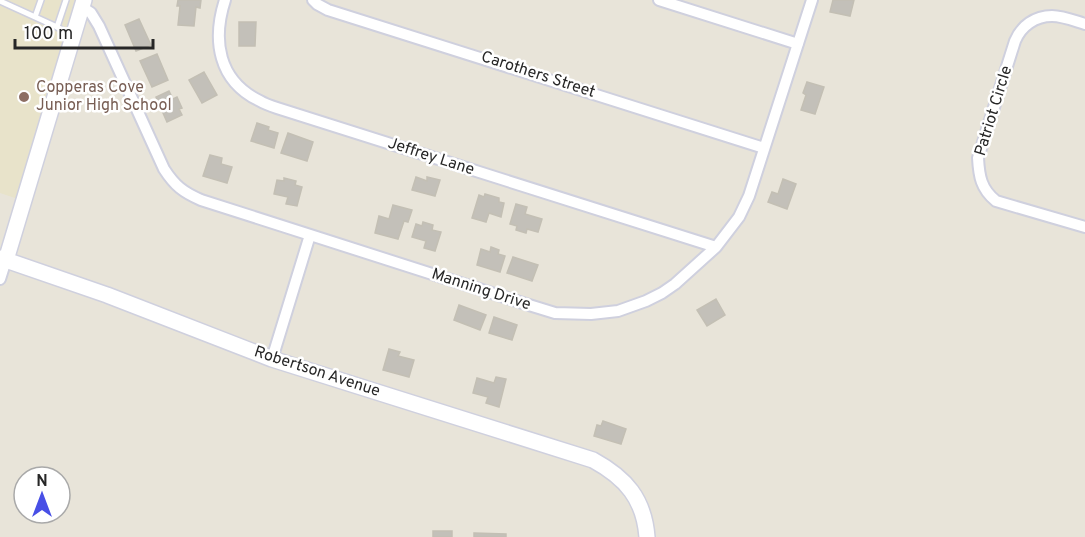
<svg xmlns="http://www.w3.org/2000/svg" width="1085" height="537" font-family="Overpass,sans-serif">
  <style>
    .education { fill: #e8e3ca }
    .building { fill: #c3c0b9; stroke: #c3bfb4; stroke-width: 1.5 }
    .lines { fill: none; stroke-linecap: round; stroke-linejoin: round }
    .lane-casing { stroke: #cfd0de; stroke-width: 8 }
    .street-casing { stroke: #cfd0de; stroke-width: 14 }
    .secondary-casing { stroke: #cfd0de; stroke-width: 18 }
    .lane { stroke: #fff; stroke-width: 5 }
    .street { stroke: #fff; stroke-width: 10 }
    .secondary { stroke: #fff; stroke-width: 15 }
    .education-dot { fill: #8d6e63; stroke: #fff; stroke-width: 2 }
    .labels { text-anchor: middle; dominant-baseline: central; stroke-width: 5; stroke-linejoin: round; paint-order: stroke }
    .street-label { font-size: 16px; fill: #272727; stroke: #fff }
    .education-label { font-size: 16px; fill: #785e54; stroke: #fff; text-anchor: start }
  </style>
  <rect width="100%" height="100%" fill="#e8e4d9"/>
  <path class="education" d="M0 0H76L18 199 0 193Z"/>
  <path class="building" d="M178 0H201L200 8 196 7 194 26 178 25 180 6H177Z
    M833 0H854L850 16 830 12Z
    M139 19 151 45 136 51 125 25Z
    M239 22H256L255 46H239Z
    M157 54 168 80 152 87 140 61Z
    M204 72 217 95 202 103 189 80Z
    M807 82 824 87 815 114 801 110 806 95 803 93Z
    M169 91 173 99 177 97 182 108 179 109 182 115 167 122 156 97Z
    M257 123 269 127 268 130 278 133 274 148 251 141Z
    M288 133 313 142 307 161 281 153Z
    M210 155 222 158 221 164 232 167 227 183 203 176Z
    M416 177 427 181V177L440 180 435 196 412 190Z
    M284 178 296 181 295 185 302 187 297 206 286 204 288 197 274 194 277 180 284 181Z
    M783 179 796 184 787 209 768 202 772 192 778 194Z
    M485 194 499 198V202L504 203 501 217 489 213 486 222 472 218 479 195 484 197Z
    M516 204 527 207 525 214 542 219 538 232 527 229 526 233 516 230 517 226 510 224Z
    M393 205 412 210 408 222 404 221 398 239 375 233 379 216 389 219Z
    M423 222 433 225 432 230 441 232 435 251 424 248 426 241 412 237 416 224 422 226Z
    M491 247 499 250 498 254 505 256 500 272 477 265 481 249 490 252Z
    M513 257 538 265 532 281 507 273Z
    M716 299 725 315 707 326 697 310Z
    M459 305 486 315 480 330 454 320Z
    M494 317 517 325 512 340 489 333Z
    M389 349 400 352 398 356 414 360 409 377 383 370Z
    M496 377 506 379 499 407 486 403 488 397 473 393 477 378 494 383Z
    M603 421 626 429 621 444 594 436 597 425 601 426Z
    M433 531H452V537H433Z
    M474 533 506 534V537H474Z"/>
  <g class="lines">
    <defs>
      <path id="lane" d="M0 1 57 27 72 36
        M35 17 41 0
        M57 27 66 0"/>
      <path id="street" d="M225 0C212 40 218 81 260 101 265 104 271 106 277 108L716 247
        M313 0 317 4 328 10 764 148
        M659 0 798 44
        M82 7 91 13 99 26 164 169C175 186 183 192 201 200L529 305 555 313 591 314 618 311 646 301 662 293 675 284 716 247 739 217 749 196 812 0
        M1085 24C1075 21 1063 16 1052 16 1035 16 1021 26 1015 41L978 158C979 176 981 189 996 201L1085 227
        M0 279 6 260
        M272 359 310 235"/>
      <path id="secondary" d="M0 258 107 295 272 359 593 460C626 478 644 499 647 537
        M6 260 84 0"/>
    </defs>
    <use href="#lane" class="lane-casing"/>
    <use href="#street" class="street-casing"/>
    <use href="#secondary" class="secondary-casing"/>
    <use href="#lane" class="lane"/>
    <use href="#street" class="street"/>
    <use href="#secondary" class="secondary"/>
  </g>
  <circle class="education-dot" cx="24" cy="97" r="6"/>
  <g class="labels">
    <g class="street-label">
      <text transform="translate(538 75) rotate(18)">Carothers Street</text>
      <text transform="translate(994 111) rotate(-73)">Patriot Circle</text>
      <text transform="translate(431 157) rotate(18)">Jeffrey Lane</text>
      <text transform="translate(481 290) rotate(18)">Manning Drive</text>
      <text transform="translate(317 372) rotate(18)">Robertson Avenue</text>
    </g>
    <g class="education-label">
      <text x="36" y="88">Copperas Cove<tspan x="36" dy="18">Junior High School</tspan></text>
    </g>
  </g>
  <g transform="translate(42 495)"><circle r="28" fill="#ffffff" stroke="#a9a9a9" stroke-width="1.5"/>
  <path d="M0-4.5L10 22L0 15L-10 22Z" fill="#484fe6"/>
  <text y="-9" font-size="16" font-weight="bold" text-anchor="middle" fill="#272727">N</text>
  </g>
  <path d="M15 39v9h138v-9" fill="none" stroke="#272727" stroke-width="3"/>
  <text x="24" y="39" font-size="18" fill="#272727" stroke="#ffffff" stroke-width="4.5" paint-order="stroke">100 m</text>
</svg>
